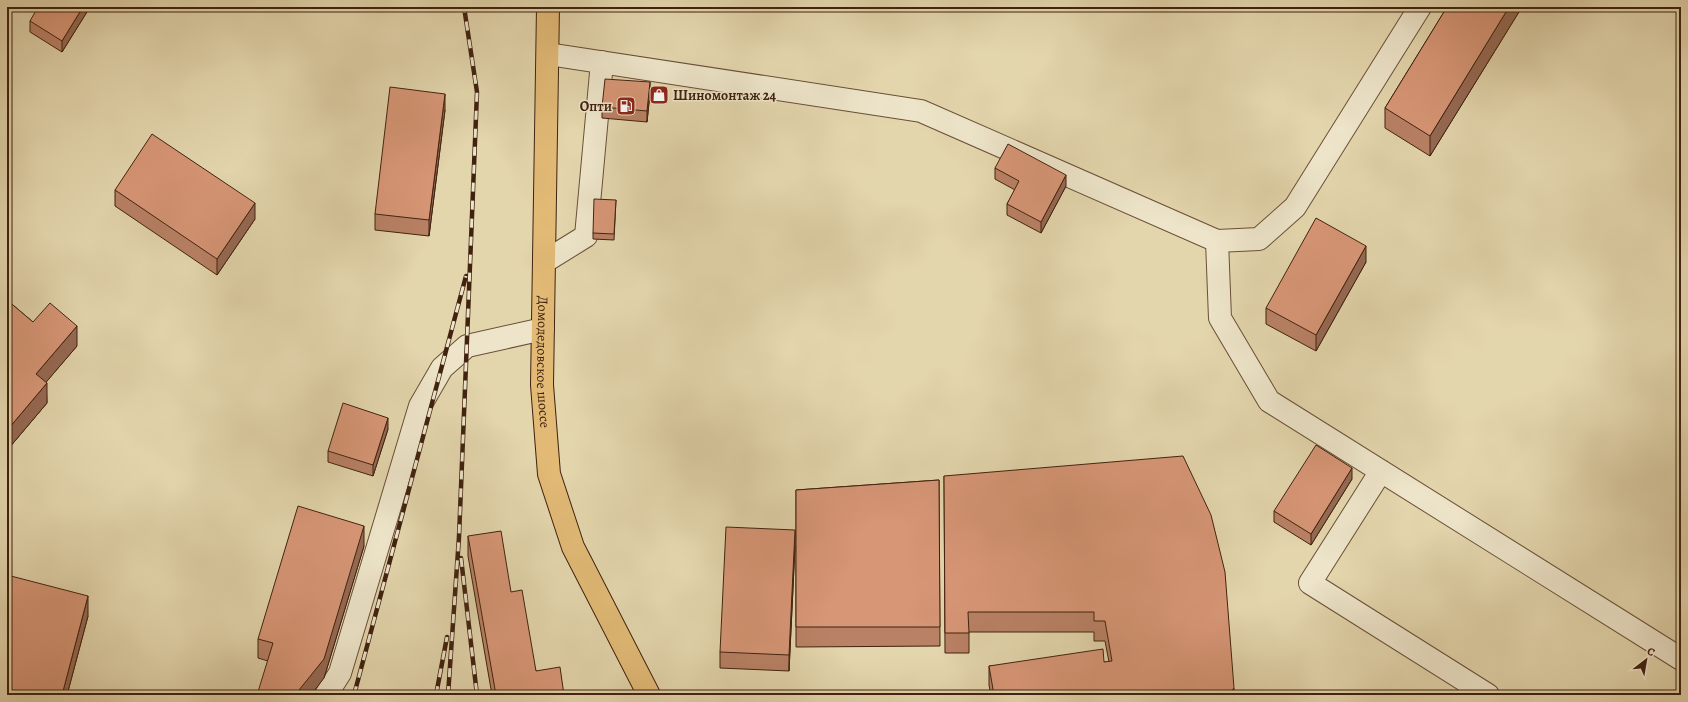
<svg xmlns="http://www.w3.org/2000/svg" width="1688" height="702" font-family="Alegreya,serif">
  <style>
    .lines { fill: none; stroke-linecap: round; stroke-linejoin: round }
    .minor-casing { stroke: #694f36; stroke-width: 24 }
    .major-casing { stroke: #40220f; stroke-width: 24 }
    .minor { stroke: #ede4c9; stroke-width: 22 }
    .major { stroke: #e2ba76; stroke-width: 22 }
    .rail-casing { stroke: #40220f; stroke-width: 4.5 }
    .rail { stroke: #ede4c9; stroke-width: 3; stroke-dasharray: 9; stroke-linecap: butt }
    .wall { fill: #b98165; stroke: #40220f }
    .shaded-wall { fill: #966953; stroke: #40220f }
    .building { fill: #d79676; stroke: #40220f }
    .labels { text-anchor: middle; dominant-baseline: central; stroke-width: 3; stroke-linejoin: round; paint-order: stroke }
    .poi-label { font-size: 14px; font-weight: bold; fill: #40220f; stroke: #ede4c9; text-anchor: start }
    .street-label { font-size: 14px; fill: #40220f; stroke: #ede4c9 }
  </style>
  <rect width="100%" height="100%" fill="#e3d5ac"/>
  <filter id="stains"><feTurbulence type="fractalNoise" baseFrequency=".005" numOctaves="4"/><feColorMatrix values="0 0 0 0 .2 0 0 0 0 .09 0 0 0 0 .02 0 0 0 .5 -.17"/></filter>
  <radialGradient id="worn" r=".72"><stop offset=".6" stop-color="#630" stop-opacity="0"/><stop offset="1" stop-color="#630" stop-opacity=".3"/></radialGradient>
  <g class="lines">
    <defs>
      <path id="minor" d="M548 54 921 111 1217 241 1259 239 1295 207 1420 7
        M1217 241 1220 318 1269 401 1681 659
        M544 262 586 236 602 62
        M1381 471 1310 583 1488 695
        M326 695 340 673 420 406 442 368 467 346 543 329"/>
      <g id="major">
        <path id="s1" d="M548 7 542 385 549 474 573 547 649 695"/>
      </g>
    </defs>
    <use href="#minor" class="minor-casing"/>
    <use href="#major" class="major-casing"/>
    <use href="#minor" class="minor"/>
    <use href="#major" class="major"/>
    <defs>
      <path id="rail" d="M461 558 477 695
        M354 695 466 276
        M436 695 447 637
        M448 695 459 537 477 92 464 7"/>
    </defs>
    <use href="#rail" class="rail-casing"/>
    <use href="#rail" class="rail"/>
  </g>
  <path class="wall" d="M90 7 62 52 30 32V21Z
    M1447 7H1522L1430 156 1385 128V108Z
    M650 93 647 122 602 118V107Z
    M445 110 429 236 375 230V214Z
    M995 168 1066 186 1041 233 1007 215V204L1015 190 995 179Z
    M115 190 255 219 217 275 115 206Z
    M616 200 614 240 593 239V233Z
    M1366 262 1316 351 1266 324V308Z
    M7 300 33 322 77 346 46 382 47 403 9 448 7 447Z
    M388 429 373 476 328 462V451Z
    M944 476 1234 695H991L989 685V666L1104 662H1109L1105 641H1094V632H969V653H945Z
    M1352 479 1311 545 1274 522V511Z
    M939 480 940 646 796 647V490Z
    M468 536 511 592 536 671 564 695H492L468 556Z
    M364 546 324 678 258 658V639Z
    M795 546 789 671 720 668V652Z
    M7 575 88 616 67 695H7Z"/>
  <path class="shaded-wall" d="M83 7H90L62 52V41Z
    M1509 7H1522L1430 156V136Z
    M650 82V93L647 122V111Z
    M445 94V110L429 236V220Z
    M1066 175V186L1041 233V222Z
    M255 203V219L217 275V259Z
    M1366 246V262L1316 351V335Z
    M77 326V346L36 394V374Z
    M47 383V403L9 448V428Z
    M388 418V429L373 476V465Z
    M1352 468V479L1311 545V534Z
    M364 526V546L324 678 311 695H295Z
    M795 530V546L789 671V655Z
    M88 596V616L67 695H62Z
    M1234 688V695H1228Z"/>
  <path class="building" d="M38 7H83L62 41 30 21Z
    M1447 7H1509L1430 136 1385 108Z
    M605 79 650 82 647 111 602 107Z
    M390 87 445 94 429 220 375 214Z
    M152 134 255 203 217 259 115 190Z
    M1008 144 1066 175 1041 222 1007 204 1019 181 995 168Z
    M594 199 616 200 614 234 593 233Z
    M1316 218 1366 246 1316 335 1266 308Z
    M7 300 33 322 50 303 77 326 36 374 47 383 9 428 7 427Z
    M343 403 388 418 373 465 328 451Z
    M1316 445 1352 468 1311 534 1274 511Z
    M1183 456 1211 515 1225 572 1234 688 1228 695H994L989 666 1103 649 1104 662 1112 661 1105 621H1094V612H968L969 633H945L944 476Z
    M939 480 940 627H796V490Z
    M298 506 364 526 324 659 295 695H257L273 643 258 639Z
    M726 527 795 530 789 655 720 652Z
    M501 531 511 592 522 590 536 671 560 667 564 695H496L468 536Z
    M7 575 88 596 62 695H11L12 692 7 691Z
    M1270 691 1275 695H1264Z"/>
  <defs>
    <symbol id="shop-square" viewBox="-11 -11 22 22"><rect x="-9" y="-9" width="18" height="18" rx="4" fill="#8f2418" stroke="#ede4c9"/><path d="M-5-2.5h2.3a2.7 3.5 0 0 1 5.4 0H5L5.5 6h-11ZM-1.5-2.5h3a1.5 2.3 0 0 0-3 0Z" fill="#fff"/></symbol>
    <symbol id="fuel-square" viewBox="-11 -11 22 22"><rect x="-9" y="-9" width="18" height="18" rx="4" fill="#8f2418" stroke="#ede4c9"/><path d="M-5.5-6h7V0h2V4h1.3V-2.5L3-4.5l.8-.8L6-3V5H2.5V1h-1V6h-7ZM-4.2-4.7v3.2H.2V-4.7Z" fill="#fff"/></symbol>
  </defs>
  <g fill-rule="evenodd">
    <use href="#shop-square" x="648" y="84" width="22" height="22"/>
    <use href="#fuel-square" x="615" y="95" width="22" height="22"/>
  </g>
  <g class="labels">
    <g class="poi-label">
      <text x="673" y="95">Шиномонтаж 24</text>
      <text x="612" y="106" text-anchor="end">Опти</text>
    </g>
    <g class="street-label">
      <text stroke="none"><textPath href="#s1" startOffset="355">Домодедовское шоссе</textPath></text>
    </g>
  </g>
  <rect width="1688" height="702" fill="none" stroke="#e3d5ac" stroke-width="24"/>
  <rect x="8" y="8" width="1672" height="686" fill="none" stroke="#40220f" stroke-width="2"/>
  <rect x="12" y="12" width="1664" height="678" fill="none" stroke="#40220f"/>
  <g transform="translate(1646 660) rotate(31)" stroke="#ede4c9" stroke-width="3" paint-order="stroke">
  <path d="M0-3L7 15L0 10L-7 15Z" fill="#40220f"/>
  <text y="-6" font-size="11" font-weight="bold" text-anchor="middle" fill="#40220f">С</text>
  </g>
  <rect width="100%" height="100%" filter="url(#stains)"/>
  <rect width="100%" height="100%" fill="url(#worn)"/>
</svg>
